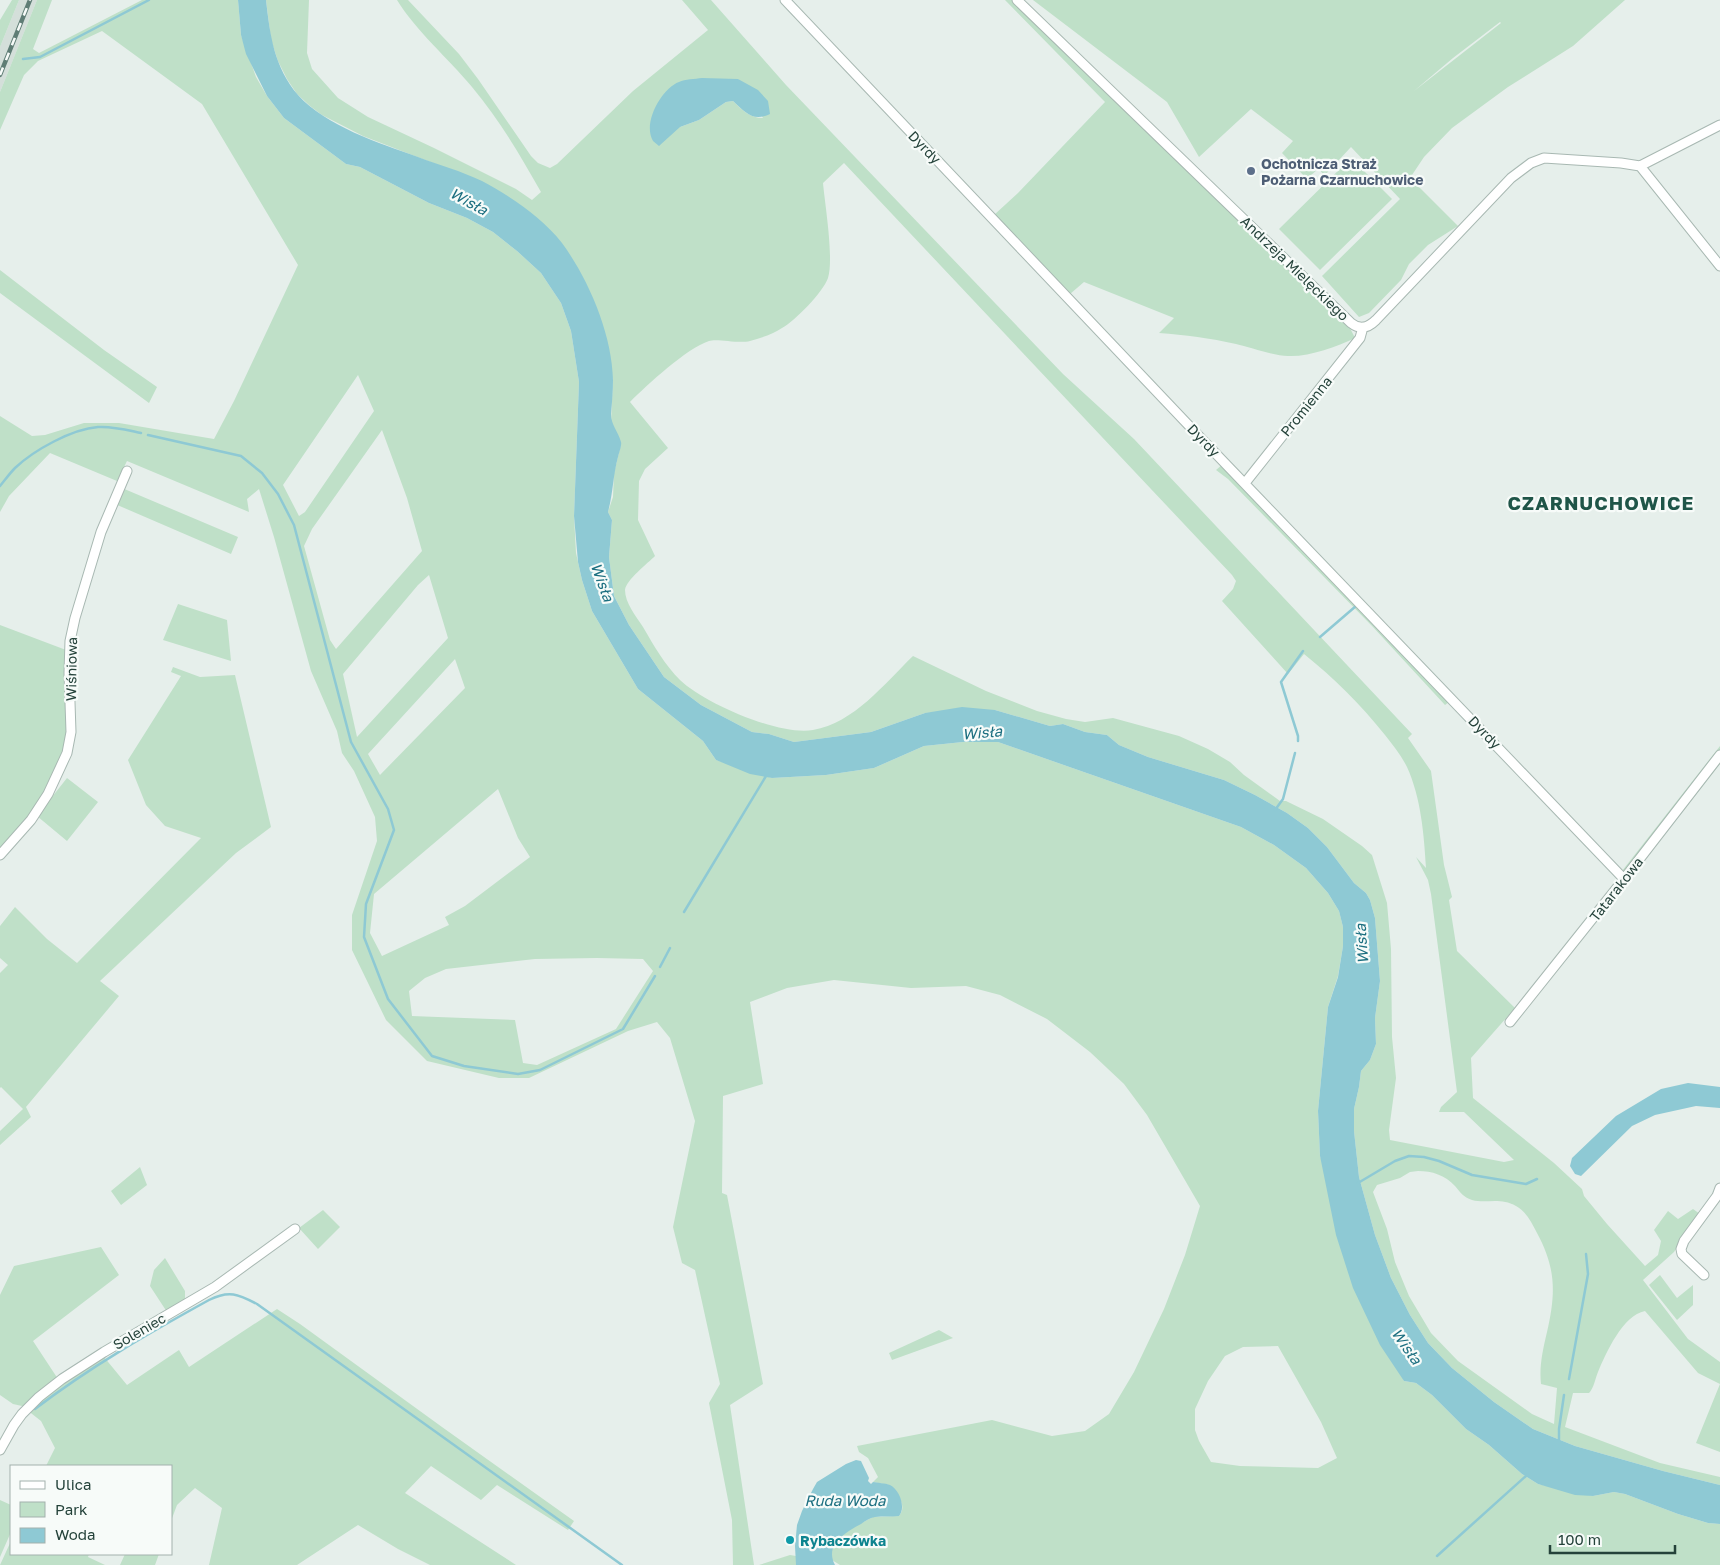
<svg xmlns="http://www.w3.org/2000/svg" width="1720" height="1565" font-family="'Golos Text',sans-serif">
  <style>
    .built { fill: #d4dfda }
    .green { fill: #bfe0c8; fill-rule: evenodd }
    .water { fill: #8ec9d4 }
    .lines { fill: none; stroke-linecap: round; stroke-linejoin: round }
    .stream { stroke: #8ec9d4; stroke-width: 2.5 }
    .minor-casing { stroke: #a8b8b2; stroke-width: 11 }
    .minor { stroke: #fff; stroke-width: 9 }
    .rail-casing { stroke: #5f7d75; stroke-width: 4.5 }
    .rail { stroke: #f7fbf9; stroke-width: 2.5; stroke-dasharray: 8; stroke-linecap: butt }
    .service-dot { fill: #5c6f8a; stroke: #f7fbf9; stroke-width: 2 }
    .culture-dot { fill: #0f9aa8; stroke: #f7fbf9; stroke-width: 2 }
    .labels { text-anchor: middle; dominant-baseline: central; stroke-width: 4.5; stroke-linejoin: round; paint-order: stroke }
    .street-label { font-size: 14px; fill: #24423a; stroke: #f7fbf9 }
    .service-label { font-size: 14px; font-weight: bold; fill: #4e5e75; stroke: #f7fbf9; text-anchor: start }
    .culture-label { font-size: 14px; font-weight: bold; fill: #0d838f; stroke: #f7fbf9; text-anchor: start }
    .water-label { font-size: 15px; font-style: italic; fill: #1c6f80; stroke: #f7fbf9 }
    .district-label { font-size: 19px; font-weight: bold; letter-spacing: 1px; fill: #1f5548; stroke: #f7fbf9 }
  </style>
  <rect width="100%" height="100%" fill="#e6efeb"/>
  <path class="built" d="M19 0H37L0 92V47Z"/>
  <path class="green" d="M12 0H19L0 47V20Z
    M37 0H52L33 49 39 53 142 0H238L241 35 256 77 267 96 284 118 346 164 360 167 429 203 467 218 493 232 517 251 541 273 561 303 571 331 579 382 574 516 576 553 582 580 592 611 638 689 703 741 716 760 772 778 826 775 874 768 924 746 963 742H998L1241 827 1274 845 1306 868 1328 893 1339 911 1343 927V946L1338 976 1328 1007 1318 1111 1320 1156 1404 1381 1416 1383 1432 1395 1466 1429 1489 1445 1522 1474 1538 1484 1593 1496 1614 1492 1625 1494 1678 1514 1708 1523 1720 1524V1565H840L832 1560V1550L837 1540 846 1531 873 1517 899 1516C908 1505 897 1494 889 1485L873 1482 878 1477 868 1458 859 1452 857 1446 992 1420 1052 1436 1085 1431 1109 1414 1134 1372 1164 1309 1185 1255 1200 1206 1147 1115 1124 1084 1090 1052 1047 1019 1000 995 966 986 911 988 834 980 787 988 750 1002 763 1084 723 1096 722 1193 727 1195 763 1384 730 1405 754 1565H733L732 1520 709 1403 720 1384 695 1270 682 1263 673 1227 695 1121 670 1038 657 1022 628 1031 529 1078H499L427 1061 386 1020 352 950V915L377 841 375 817 354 771 342 753 337 731 311 671 274 537 259 489 247 499 249 512 127 461 117 481 50 453 9 496 0 512V416L32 436 45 435 84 423H119L214 439 234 401 298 265 202 104 102 31 38 61 24 75 0 130V92ZM358 375 374 411 305 512 299 516 283 485ZM382 430 407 498 422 551 336 649 330 640 304 546 312 529ZM429 575 448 638 357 737 343 674 418 585ZM455 659 465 688 380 775 368 754ZM498 789 518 838 530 857 465 906 445 917 449 925 382 956 370 933 374 894ZM597 958 643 959 653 971 616 1029 537 1065 523 1063 515 1020 412 1016 409 991 425 978 446 969 535 959ZM1278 1346 1321 1422 1337 1458 1318 1468 1240 1466 1211 1462 1199 1441 1195 1430V1409L1208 1381 1225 1356 1243 1347Z
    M266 0H309L307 53 312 69 338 98 368 117 434 148 516 189 532 200 541 192C520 155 499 119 472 87 448 58 416 31 397 0H408L459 54 478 79 531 156 538 163 550 168 557 164 633 91 708 30 682 0H711L786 85 1063 374 1134 439 1412 734 1408 738 1431 771 1444 865 1452 897 1449 900 1457 951 1515 1008 1471 1058 1473 1098 1554 1163 1582 1189 1584 1196 1607 1224 1645 1266 1658 1255 1661 1241 1654 1230 1668 1211 1678 1219 1693 1209 1700 1214 1674 1252 1643 1280 1688 1339 1720 1362V1452L1696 1443 1720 1384 1698 1373 1645 1311C1623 1315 1606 1353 1598 1372 1595 1379 1594 1388 1589 1393H1573L1565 1427 1660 1463 1720 1477V1485L1663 1471 1575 1446 1533 1429 1494 1402 1452 1368 1428 1343 1410 1315 1391 1278 1375 1235 1359 1177 1354 1131V1109L1359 1087 1361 1071 1370 1060 1376 1044 1375 1018 1380 981 1375 918 1370 900 1366 893 1354 883 1327 847 1308 828 1287 813 1255 795 1224 780 1148 757 1119 745 1107 735 1085 732 1063 724 1050 726 995 710 925 713 871 732 794 742 769 734 752 732 701 705 664 677 629 625 614 596 609 557 612 520 608 512 613 497 614 473 621 444 611 422 613 379 520 205 482 182 363 136 322 115 310 106 297 94 287 79 278 61 271 40ZM738 79 763 118C750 118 742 110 733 101L726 102 699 120 680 127ZM844 163 1232 575 1236 581 1233 589 1222 601 1288 674 1304 654C1334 678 1361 705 1385 735 1393 745 1401 755 1407 767 1421 798 1424 834 1426 868L1416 857 1428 880 1431 894 1457 1092 1441 1107 1439 1112H1464L1514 1160 1504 1162 1390 1140 1389 1130 1396 1078 1392 1037 1391 949 1387 903 1372 855 1362 846 1323 819 1286 801H1280L1244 775 1230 762 1208 749 1179 736 1113 718 1085 722 1066 719 1037 711 986 691 913 656C884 684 854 723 813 730 779 736 704 703 680 680 665 665 654 646 643 627 636 616 625 603 625 590 626 580 648 563 655 556L638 520 639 481 645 469 668 448 630 402C647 385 687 348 709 341 717 338 738 344 750 341 761 338 773 334 782 328 795 321 823 292 828 278 834 258 825 205 823 183ZM1418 1171C1432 1171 1445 1175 1455 1186 1461 1193 1463 1197 1472 1200 1486 1204 1500 1197 1516 1206 1526 1211 1532 1223 1537 1233 1556 1268 1556 1293 1547 1332 1543 1349 1539 1366 1541 1384L1557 1388 1554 1424 1532 1414 1458 1361 1431 1333 1409 1296 1395 1262 1387 1229 1373 1192 1377 1185 1400 1178 1410 1172Z
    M1005 0H1012L1349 326 1355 338C1336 347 1309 357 1288 356 1274 356 1250 347 1236 344 1210 338 1185 335 1159 333L1174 318 1084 282 1070 294 994 215 1018 193 1105 102Z
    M1033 0H1625L1573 46 1508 87 1452 128 1424 157 1410 178 1458 226 1428 245 1409 264 1401 280 1369 313 1359 317 1322 276 1400 199 1351 147 1324 176 1319 168 1307 179 1282 153 1293 141 1251 109 1199 157 1167 102ZM1500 22 1501 23 1414 91 1453 58Z
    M1351 158 1392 199 1320 270 1279 229Z
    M0 270 104 350 157 387 149 403 0 293Z
    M1223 464 1449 702 1445 705 1373 627 1228 479 1216 470Z
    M122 488 238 537 231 554 115 504Z
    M178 604 227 620 231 661 163 640Z
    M0 625 66 650 68 735 58 771 38 807 0 851Z
    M173 667 200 677 235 675 271 827 236 853 100 981 119 996 26 1107 31 1117 0 1145V1131L23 1109 1 1087 0 1088V973L8 965 0 958V926L15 907 47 939 77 963 201 838 165 826 146 805 128 760 181 676 171 672Z
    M1720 746V752L1627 871H1622Z
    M1720 758V764L1630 879 1628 877Z
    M67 778 98 802 67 841 37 816Z
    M140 1167 147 1185 121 1205 111 1191Z
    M323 1210 340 1227 318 1249 299 1228Z
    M101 1247 119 1275 33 1341 58 1379 104 1357 127 1385 179 1350 189 1367 277 1309 300 1324 442 1427 574 1521 568 1530 497 1485 481 1500 431 1466 405 1493 516 1565H430L398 1549 358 1525 297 1565H209L222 1508 195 1488 177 1505 171 1521V1466H46L55 1448 41 1421 22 1406 13 1404 0 1395V1295L14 1266Z
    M165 1258 185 1291V1300L167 1312 150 1286 154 1270Z
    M1660 1275 1677 1298 1693 1285V1305L1677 1320 1649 1285Z
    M939 1330 953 1338 892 1360 889 1353Z
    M0 1500 11 1505V1532L0 1557Z
    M11 1541V1554H89L88 1557 105 1565H0Z
    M125 1554H159L155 1565H120Z
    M790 1555 796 1556V1565H759Z"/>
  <path class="water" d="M238 0H266C270 35 274 67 298 95 326 126 379 143 418 157 439 165 461 171 482 181 510 196 542 217 562 243 589 280 612 334 613 380 613 391 612 403 611 414 611 425 618 431 621 442 622 446 619 452 618 457 613 475 613 494 608 512L612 520 609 557 614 596 629 625 664 677 701 705 752 732 769 734 794 742 871 732 925 713 962 707 995 710 1050 726 1063 724 1085 732 1107 735 1119 745 1148 757 1224 780 1255 795 1287 813 1308 828 1327 847 1354 883 1366 893 1370 900 1375 918 1380 981 1375 1018 1376 1044 1370 1060 1361 1071 1359 1087 1354 1109V1131L1359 1177 1375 1235 1391 1278 1410 1315 1428 1343 1452 1368 1494 1402 1533 1429 1575 1446 1663 1471 1720 1485V1524L1708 1523 1678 1514 1625 1494 1614 1492 1593 1496 1575 1495 1538 1484 1522 1474 1489 1445 1466 1429 1432 1395 1416 1383 1404 1381 1380 1345 1353 1288 1336 1235 1320 1156 1318 1111 1328 1007 1338 977 1343 946V927L1339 911 1328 893 1306 868 1274 845 1241 827 998 742H963L924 746 874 768 826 775 772 778 750 774 716 760 703 741 638 689 592 611 582 580 578 562 574 516 579 382 571 331 561 303 541 273 517 251 493 232 467 218 429 203 360 167 346 164 284 118 267 96 246 54 241 35Z
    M702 78 738 79 758 90 768 101 770 114C753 122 746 113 733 101L726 102 699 120 680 127 659 146C657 144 655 143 653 141 642 123 662 88 679 82 685 79 695 79 702 78Z
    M1688 1083 1720 1087V1108L1696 1106 1655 1115 1632 1126 1581 1176 1575 1174 1570 1166 1572 1158 1616 1116 1661 1089Z
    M856 1460 861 1461 869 1478 868 1481 871 1484 873 1482C878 1483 885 1483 890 1485 900 1490 906 1508 899 1516 891 1517 883 1516 875 1517 870 1518 865 1521 861 1524 846 1532 824 1545 835 1565H796L795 1546 797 1525 802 1511 813 1489 817 1482 846 1464Z"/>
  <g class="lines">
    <path class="stream" d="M23 59 40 57 149 0
      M148 435 241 456 262 473 278 494 294 525 351 742 388 809 394 830 366 904 364 937 388 999 432 1056 464 1066 518 1074 540 1070 623 1029 655 976
      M0 486C5 480 10 473 15 468 34 450 72 429 98 427 113 426 127 430 141 433
      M1320 637 1356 606
      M1298 741V736L1281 682 1303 651
      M1275 810 1283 799 1295 753
      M684 912 766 776
      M660 967 670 948
      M1358 1183 1395 1161 1409 1156 1424 1157 1439 1161 1472 1175 1526 1184 1537 1179
      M1569 1379 1588 1274 1586 1254
      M35 1409C90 1367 149 1333 209 1300 229 1290 238 1294 257 1304L622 1565
      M1559 1443V1429L1564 1395
      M1437 1556 1527 1475"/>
    <defs>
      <path id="minor" d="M785 0 1195 432 1624 879
        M1017 0 1351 323C1360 330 1368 328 1376 320L1511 178 1531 163 1544 158 1621 163 1640 166 1720 266
        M1640 166 1720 125
        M1245 483 1360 338 1363 327
        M0 855 31 820 48 794 67 753 71 732 69 673 70 641 75 618 101 532 127 471
        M1510 1022 1624 879 1720 755
        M1704 1275 1682 1254 1681 1249 1684 1241 1717 1196 1720 1188
        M0 1450 14 1425 22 1414 39 1397 62 1379 104 1352 215 1287 295 1229"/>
    </defs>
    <use href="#minor" class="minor-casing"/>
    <use href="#minor" class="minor"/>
    <defs>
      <path id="rail" d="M0 75 30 0"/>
    </defs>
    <use href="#rail" class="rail-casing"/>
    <use href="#rail" class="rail"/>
  </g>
  <circle class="service-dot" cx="1251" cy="171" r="5"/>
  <circle class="culture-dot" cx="790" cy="1540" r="5"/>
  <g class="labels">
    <g class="street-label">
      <text transform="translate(925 147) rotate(46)">Dyrdy</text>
      <text transform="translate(1295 268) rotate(44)">Andrzeja Mielęckiego</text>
      <text transform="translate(1306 406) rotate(-51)">Promienna</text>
      <text transform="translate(1204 440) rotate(46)">Dyrdy</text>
      <text transform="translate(71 669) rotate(-89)">Wiśniowa</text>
      <text transform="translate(1485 732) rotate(46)">Dyrdy</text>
      <text transform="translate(1616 889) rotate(-52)">Tatarakowa</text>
      <text transform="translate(139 1331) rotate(-30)">Soleniec</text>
    </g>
    <g class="service-label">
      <text x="1261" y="163">Ochotnicza Straż<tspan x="1261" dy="16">Pożarna Czarnuchowice</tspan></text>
    </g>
    <g class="culture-label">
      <text x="800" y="1540">Rybaczówka</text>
    </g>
    <g class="water-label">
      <text transform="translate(469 201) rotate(29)">Wisła</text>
      <text transform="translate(603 582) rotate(70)">Wisła</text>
      <text transform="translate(982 732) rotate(-5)">Wisła</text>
      <text transform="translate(1361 944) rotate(-94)">Wisła</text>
      <text transform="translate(1407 1346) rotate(55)">Wisła</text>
      <text x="845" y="1500">Ruda Woda</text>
    </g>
    <g class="district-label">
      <text x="1601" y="502">CZARNUCHOWICE</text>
    </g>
  </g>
  <rect x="10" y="1465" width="162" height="90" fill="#f7fbf9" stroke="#a3b1ad"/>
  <rect x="20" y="1481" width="25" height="8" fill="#ffffff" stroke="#a3b1ad"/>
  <text x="55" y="1490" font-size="15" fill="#24423a">Ulica</text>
  <rect x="20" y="1502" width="25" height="15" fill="#bfe0c8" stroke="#a3b1ad"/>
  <text x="55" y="1515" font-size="15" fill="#24423a">Park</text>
  <rect x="20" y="1528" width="25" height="15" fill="#8ec9d4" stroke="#a3b1ad"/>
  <text x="55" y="1540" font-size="15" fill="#24423a">Woda</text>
  <path d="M1550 1545v8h125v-8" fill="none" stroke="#24423a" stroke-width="2.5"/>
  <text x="1558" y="1545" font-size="15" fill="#24423a" stroke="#f7fbf9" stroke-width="4" paint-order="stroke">100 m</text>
</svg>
